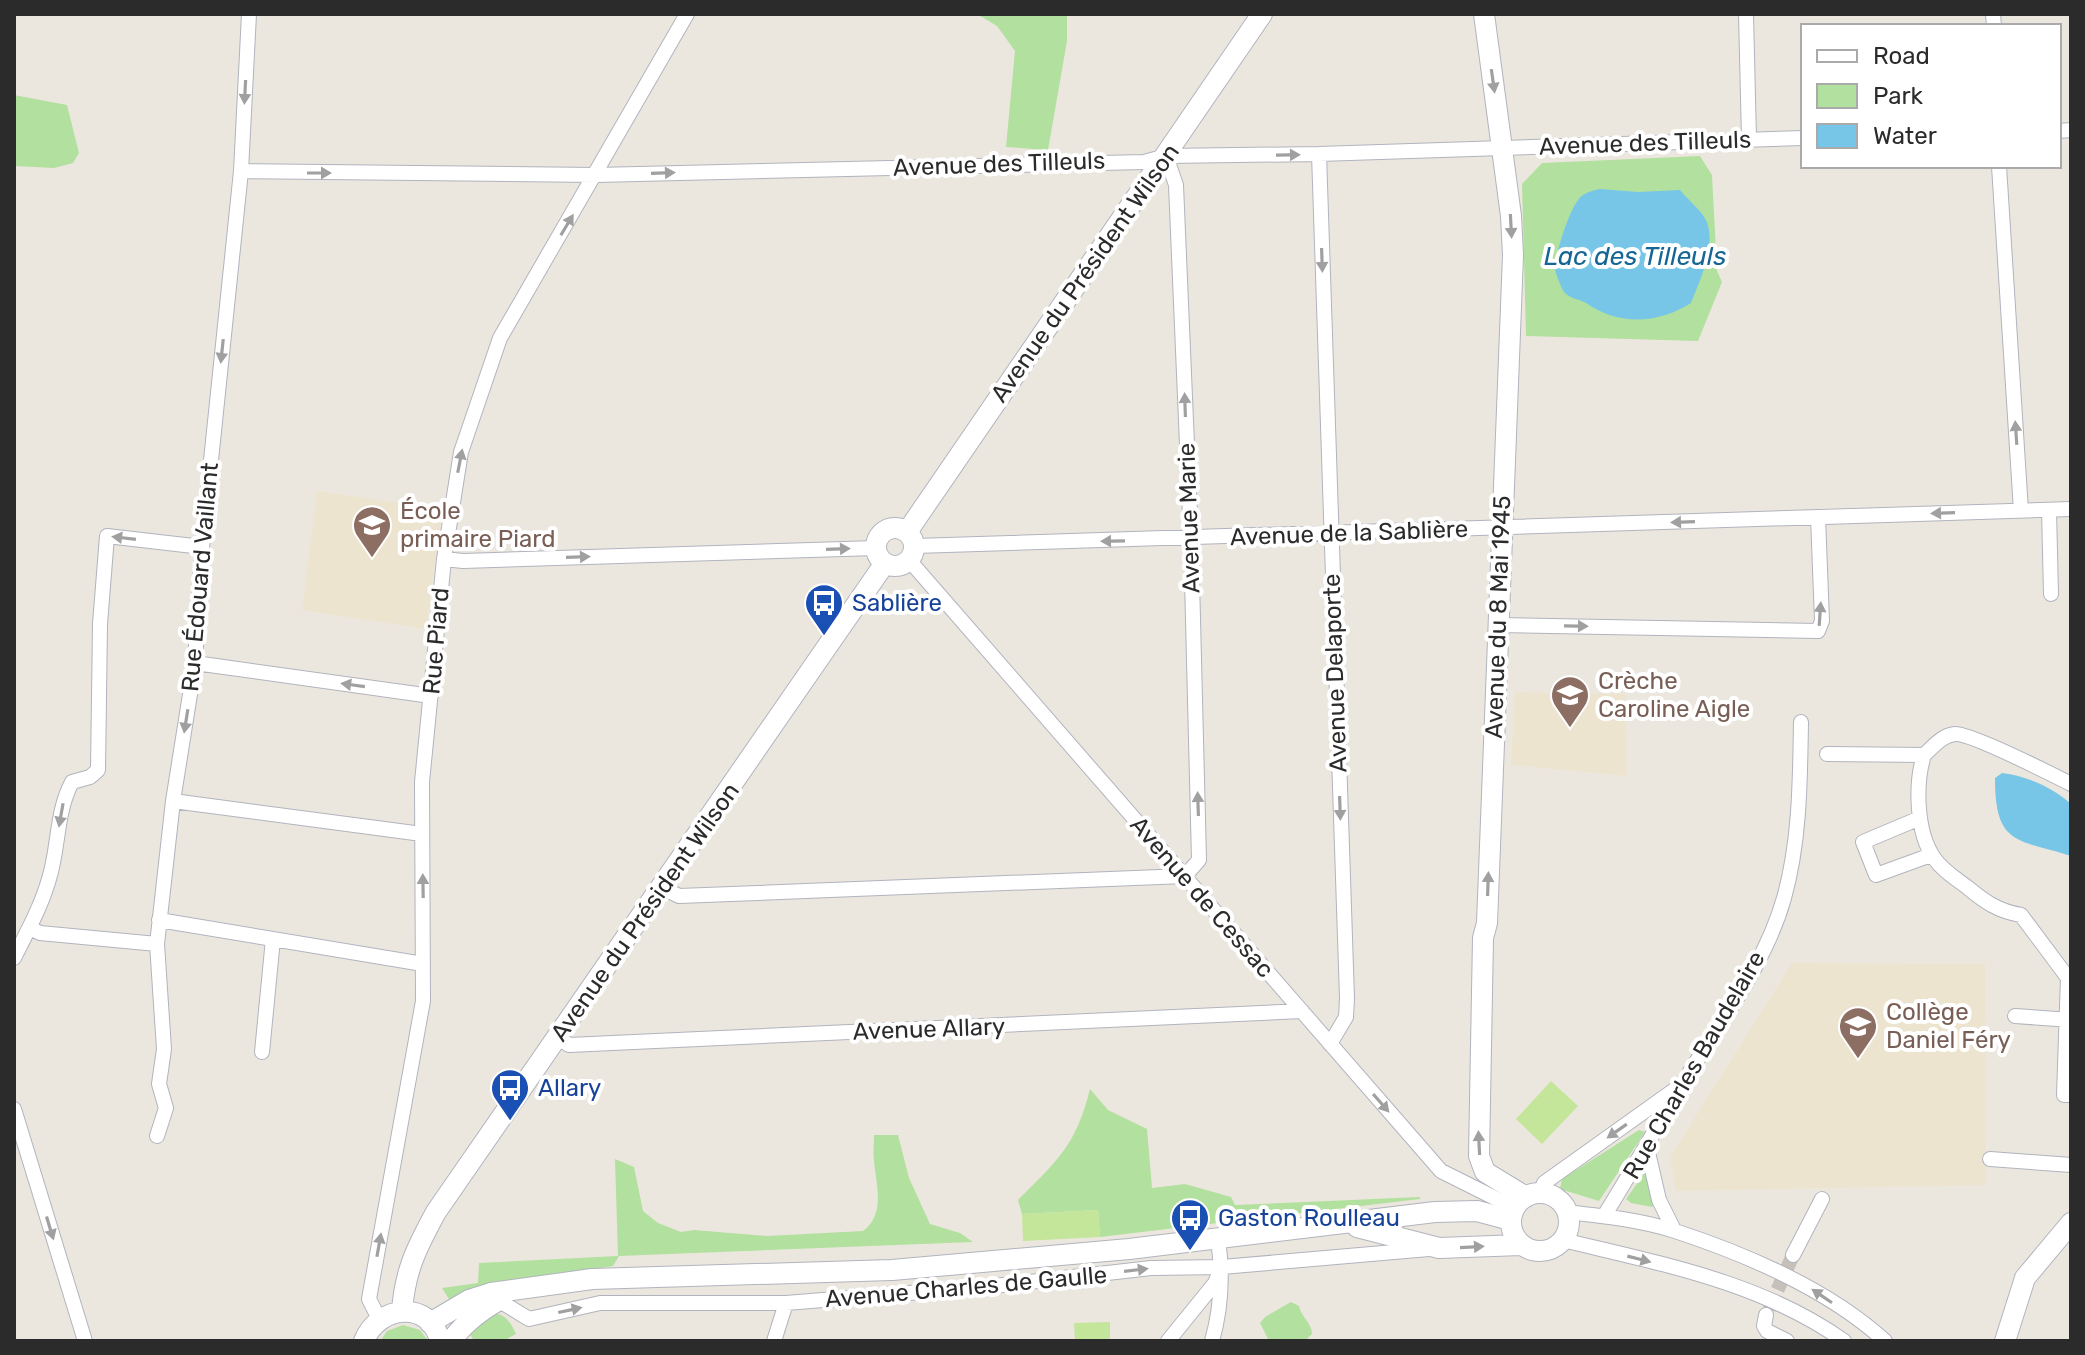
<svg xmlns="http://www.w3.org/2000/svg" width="2085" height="1355" font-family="Rubik,sans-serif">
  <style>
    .education { fill: #ede4cf }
    .green { fill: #b2e09e }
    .pitch { fill: #c3e69a }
    .water { fill: #77c6e8 }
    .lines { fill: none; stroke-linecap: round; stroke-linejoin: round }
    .street-tunnel { stroke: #c5c1ba; stroke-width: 14; stroke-dasharray: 14 7; stroke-linecap: butt }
    .street-casing { stroke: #b1b4be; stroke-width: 16 }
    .secondary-casing { stroke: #b1b4be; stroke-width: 22 }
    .street { stroke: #fff; stroke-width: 14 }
    .secondary { stroke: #fff; stroke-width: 20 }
    .oneway { fill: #a0a0a0 }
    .labels { text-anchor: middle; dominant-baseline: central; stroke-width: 8; stroke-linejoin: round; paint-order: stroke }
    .street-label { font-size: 24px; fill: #2b2b2b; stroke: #fff }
    .education-label { font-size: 24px; fill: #785e54; stroke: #fff; text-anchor: start }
    .transit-label { font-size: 24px; fill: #164399; stroke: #fff; text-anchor: start }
    .water-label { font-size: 26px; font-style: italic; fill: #156595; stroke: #fff }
  </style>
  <rect width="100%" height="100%" fill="#ece7de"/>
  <path class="education" d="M317 491 442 509 426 629 302 610Z
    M1515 692 1625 694 1627 776 1511 765Z
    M1792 963 1985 964 1986 1185 1676 1191 1670 1157Z"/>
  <path class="green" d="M977 14H1067V41L1048 150 1006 147 1015 51 997 26Z
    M14 95 67 105 79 153 73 163 54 168 14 166Z
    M1700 156 1712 175 1717 271 1722 282 1698 341 1526 336 1522 184 1542 163Z
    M1090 1089 1108 1110 1147 1129 1152 1188 1185 1184 1231 1197 1235 1205 1420 1197V1199L1100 1237 1098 1210 1022 1214 1018 1200C1058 1160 1076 1145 1090 1089Z
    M1639 1130 1645 1132 1599 1201 1560 1189 1562 1179Z
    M874 1135H898L909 1178 930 1224 960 1233 973 1242 619 1256 613 1266 485 1285 449 1299 442 1288 478 1283 479 1263 618 1256 615 1159 634 1167 643 1211 658 1223 681 1232 694 1230 767 1236 863 1231C886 1215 876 1184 874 1161 873 1152 874 1144 874 1135Z
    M1645 1172 1655 1203 1652 1207 1631 1203 1626 1199Z
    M1291 1302 1299 1306C1301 1317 1312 1323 1312 1334L1305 1341H1269L1260 1323 1265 1317Z
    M490 1313C505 1313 510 1321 516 1334L503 1341H474L467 1329Z
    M403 1325 420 1330 428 1341H380L387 1331Z"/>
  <path class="pitch" d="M1551 1081 1578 1106 1542 1144 1516 1119Z
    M1098 1210 1100 1237 1023 1241 1022 1214Z
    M1110 1322V1341H1075L1074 1323Z"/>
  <path class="water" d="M1600 189 1638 192 1680 190C1688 200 1700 209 1706 220 1717 245 1700 280 1691 303 1658 324 1619 326 1586 303 1579 299 1570 299 1564 292 1561 287 1556 275 1555 269 1555 254 1571 202 1583 195 1587 192 1595 190 1600 189Z
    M2002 773C2027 776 2052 787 2071 804V856C2016 839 1995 845 1995 778Z"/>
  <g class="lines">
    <path class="street-tunnel" d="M1769 1309 1793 1255"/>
    <defs>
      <path id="street" d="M1746 14 1749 139
        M1993 14 1994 26
        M2059 131 2071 130
        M1319 154 1347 998 1346 1017 1330 1044
        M1999 166 2021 511
        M241 171 596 175 1144 162 1166 156 1319 154 1803 138
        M2049 510 2051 594
        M915 546 2071 509
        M444 559 463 561 876 548
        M909 560 1441 1171 1515 1208
        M1498 625 1818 631 1822 621 1818 517
        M195 663 431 696
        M1827 754 1924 755C1933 747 1942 735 1955 734 1971 733 2051 774 2071 784
        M1924 755C1915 784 1916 832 1934 858 1942 870 1955 878 1967 887 1985 902 1998 911 2021 915L2068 978 2064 1095H2071
        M173 801 422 834
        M1920 818 1863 842 1876 875 1931 855
        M661 887 679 896 1185 876 1199 860 1191 539 1176 185 1166 156
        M159 920 423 964
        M30 928 40 933 157 944
        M14 958C27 932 41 907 49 879 59 847 56 812 72 782L90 777 98 770 100 624 107 536 202 547
        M2015 1016 2071 1020
        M558 1038 569 1045 1302 1011
        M262 1052 273 939
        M14 1109 85 1341
        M157 1136 166 1108 159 1084 164 1049 157 944 173 801 195 663 202 547 241 171 249 14
        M1647 1148 1659 1200 1674 1230
        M1990 1159 2071 1165
        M1540 1194 1544 1183 1677 1088
        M1567 1212C1603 1216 1641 1220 1675 1231 1748 1255 1828 1289 1885 1341
        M1604 1216C1631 1173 1656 1128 1682 1085 1718 1024 1765 966 1784 898 1800 841 1800 781 1801 722
        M1563 1240C1661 1264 1761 1282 1844 1341
        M1793 1255 1822 1199
        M498 1300 529 1319 600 1303H786L994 1286 1151 1268 1222 1267 1429 1249
        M1766 1315 1764 1326 1767 1331 1787 1341
        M379 1319 369 1299 423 1001 422 782 444 559 461 452 500 338 687 14
        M774 1341 786 1303
        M1168 1341 1215 1283 1220 1271
        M1212 1341C1222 1306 1223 1274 1218 1239"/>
      <path id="secondary" d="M1484 14 1511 216 1513 255 1487 923 1483 938 1479 1156 1485 1172 1526 1197
        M876 547a19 19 0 1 1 38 0a19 19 0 1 1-38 0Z
        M907 532 1262 14
        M1511 1222a29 29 0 1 1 58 0a29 29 0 1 1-58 0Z
        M1357 1227 1439 1248 1521 1245
        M402 1311C405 1270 417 1247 436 1212L885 563
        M430 1323 469 1300 491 1293 592 1279 892 1270 1129 1249 1435 1212 1477 1211 1511 1220
        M364 1341C378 1305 430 1299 440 1341
        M451 1341C464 1323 481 1310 501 1299
        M2005 1341 2025 1278 2071 1223"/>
    </defs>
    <use href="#street" class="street-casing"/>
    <use href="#secondary" class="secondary-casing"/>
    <use href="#street" class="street"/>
    <use href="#secondary" class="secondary"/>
  </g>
  <defs><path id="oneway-solid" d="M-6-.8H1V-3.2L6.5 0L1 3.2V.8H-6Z" transform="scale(2)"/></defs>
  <g class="oneway">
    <use href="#oneway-solid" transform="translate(1493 81) rotate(82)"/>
    <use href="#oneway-solid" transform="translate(245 92) rotate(93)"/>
    <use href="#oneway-solid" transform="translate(1288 155) rotate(-1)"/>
    <use href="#oneway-solid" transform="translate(319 173)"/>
    <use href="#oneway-solid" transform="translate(663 173) rotate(-2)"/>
    <use href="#oneway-solid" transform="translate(567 225) rotate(-59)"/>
    <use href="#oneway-solid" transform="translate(1511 226) rotate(87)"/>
    <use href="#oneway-solid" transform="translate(1322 260) rotate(88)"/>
    <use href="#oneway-solid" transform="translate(222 351) rotate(96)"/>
    <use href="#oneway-solid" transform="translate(1185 405) rotate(-92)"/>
    <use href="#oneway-solid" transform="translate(2016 433) rotate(-94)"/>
    <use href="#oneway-solid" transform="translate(460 461) rotate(-79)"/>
    <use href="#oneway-solid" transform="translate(1943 513) rotate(178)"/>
    <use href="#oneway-solid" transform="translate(1683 522) rotate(178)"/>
    <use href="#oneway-solid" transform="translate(124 538) rotate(-173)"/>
    <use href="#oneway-solid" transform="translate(1113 541) rotate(179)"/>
    <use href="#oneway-solid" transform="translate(838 549) rotate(-2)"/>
    <use href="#oneway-solid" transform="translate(578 557) rotate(-2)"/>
    <use href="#oneway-solid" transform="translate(1820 614) rotate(-86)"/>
    <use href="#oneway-solid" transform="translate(1576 626) rotate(1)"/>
    <use href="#oneway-solid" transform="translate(353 685) rotate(-172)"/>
    <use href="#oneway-solid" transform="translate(186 721) rotate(99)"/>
    <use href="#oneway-solid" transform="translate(1198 804) rotate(-92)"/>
    <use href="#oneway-solid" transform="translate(1340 808) rotate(88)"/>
    <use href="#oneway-solid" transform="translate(61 815) rotate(100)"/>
    <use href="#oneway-solid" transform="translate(1488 884) rotate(-88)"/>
    <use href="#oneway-solid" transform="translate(423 886) rotate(-91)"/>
    <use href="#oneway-solid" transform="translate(1381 1103) rotate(49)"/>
    <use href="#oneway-solid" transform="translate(1617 1131) rotate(145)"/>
    <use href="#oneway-solid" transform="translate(1479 1143) rotate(-93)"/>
    <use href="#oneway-solid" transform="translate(50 1228) rotate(73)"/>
    <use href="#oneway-solid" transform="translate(379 1245) rotate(-80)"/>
    <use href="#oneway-solid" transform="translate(1472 1247) rotate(-3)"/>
    <use href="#oneway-solid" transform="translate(1639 1259) rotate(14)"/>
    <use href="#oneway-solid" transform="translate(1136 1270) rotate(-7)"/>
    <use href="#oneway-solid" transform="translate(1822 1296) rotate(-146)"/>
    <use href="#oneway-solid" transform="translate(570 1310) rotate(-12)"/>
  </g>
  <defs>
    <symbol id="school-pin" viewBox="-11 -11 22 30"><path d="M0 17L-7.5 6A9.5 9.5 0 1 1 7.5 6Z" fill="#8d6e63" stroke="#fff"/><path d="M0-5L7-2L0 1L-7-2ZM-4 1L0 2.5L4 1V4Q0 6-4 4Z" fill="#fff"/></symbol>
    <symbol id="bus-pin" viewBox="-11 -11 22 30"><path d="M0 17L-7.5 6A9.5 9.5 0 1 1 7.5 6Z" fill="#1a4fb4" stroke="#fff"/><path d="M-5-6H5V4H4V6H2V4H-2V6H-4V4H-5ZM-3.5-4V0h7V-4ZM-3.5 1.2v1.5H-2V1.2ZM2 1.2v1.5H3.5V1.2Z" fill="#fff"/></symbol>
  </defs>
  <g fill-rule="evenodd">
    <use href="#school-pin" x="350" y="503" width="44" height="60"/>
    <use href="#bus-pin" x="802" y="581" width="44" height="60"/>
    <use href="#school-pin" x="1548" y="673" width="44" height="60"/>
    <use href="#school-pin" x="1836" y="1004" width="44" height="60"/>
    <use href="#bus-pin" x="488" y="1066" width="44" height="60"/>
    <use href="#bus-pin" x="1168" y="1196" width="44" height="60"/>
  </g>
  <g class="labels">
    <g class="street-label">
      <text transform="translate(1645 143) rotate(-2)">Avenue des Tilleuls</text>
      <text transform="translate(999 164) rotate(-2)">Avenue des Tilleuls</text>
      <text transform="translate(1085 273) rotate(-55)">Avenue du Président Wilson</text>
      <text transform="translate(1189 518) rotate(-92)">Avenue Marie</text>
      <text transform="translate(1349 533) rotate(-2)">Avenue de la Sablière</text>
      <text transform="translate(200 577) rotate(-85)">Rue Édouard Vaillant</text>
      <text transform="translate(1498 617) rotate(-88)">Avenue du 8 Mai 1945</text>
      <text transform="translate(436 641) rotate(-85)">Rue Piard</text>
      <text transform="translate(1335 673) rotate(-92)">Avenue Delaporte</text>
      <text transform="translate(1202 897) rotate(49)">Avenue de Cessac</text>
      <text transform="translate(645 912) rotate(-55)">Avenue du Président Wilson</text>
      <text transform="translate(929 1029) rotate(-2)">Avenue Allary</text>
      <text transform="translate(1694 1065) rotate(-60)">Rue Charles Baudelaire</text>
      <text transform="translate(966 1287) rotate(-5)">Avenue Charles de Gaulle</text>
    </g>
    <g class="education-label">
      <text x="400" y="511">École<tspan x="400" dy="28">primaire Piard</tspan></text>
      <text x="1598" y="681">Crèche<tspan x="1598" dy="28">Caroline Aigle</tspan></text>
      <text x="1886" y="1012">Collège<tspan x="1886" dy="28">Daniel Féry</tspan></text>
    </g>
    <g class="transit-label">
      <text x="852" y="603">Sablière</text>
      <text x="538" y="1088">Allary</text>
      <text x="1218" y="1218">Gaston Roulleau</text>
    </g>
    <g class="water-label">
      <text x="1635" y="256">Lac des Tilleuls</text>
    </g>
  </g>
  <rect width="2085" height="1355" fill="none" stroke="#2b2b2b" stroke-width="32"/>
  <rect x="1801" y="24" width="260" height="144" fill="#ffffff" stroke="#aaaaaa" stroke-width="2"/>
  <rect x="1817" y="50" width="40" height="12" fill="#ffffff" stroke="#aaaaaa" stroke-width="2"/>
  <text x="1873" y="64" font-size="24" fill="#2b2b2b">Road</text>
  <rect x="1817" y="84" width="40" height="24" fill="#b2e09e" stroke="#aaaaaa" stroke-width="2"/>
  <text x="1873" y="104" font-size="24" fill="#2b2b2b">Park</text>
  <rect x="1817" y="124" width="40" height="24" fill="#77c6e8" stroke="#aaaaaa" stroke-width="2"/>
  <text x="1873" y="144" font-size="24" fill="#2b2b2b">Water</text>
</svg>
